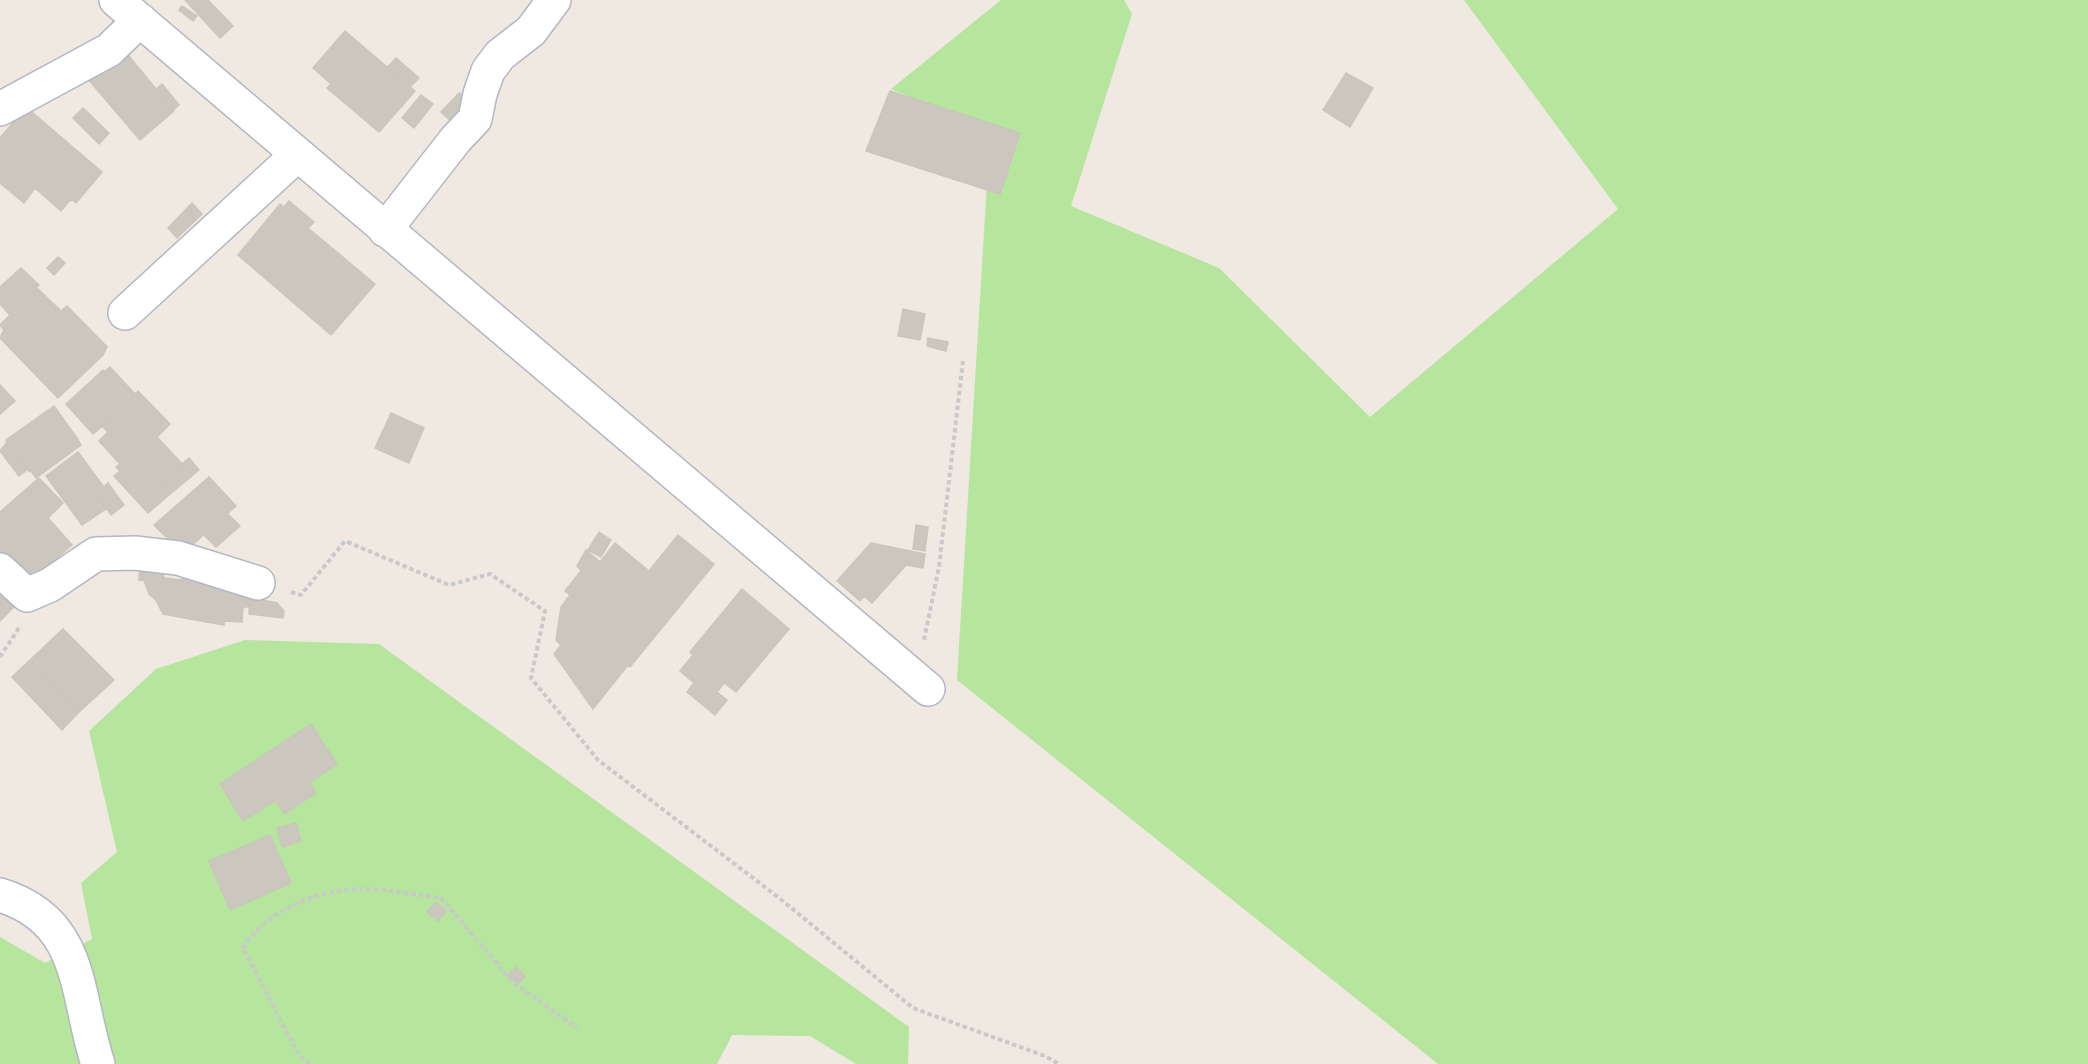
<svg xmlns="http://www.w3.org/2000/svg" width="2088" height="1064" font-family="Raleway,sans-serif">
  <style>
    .green { fill: #b6e59e }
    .building { fill: #cbc7bf; stroke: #cbc5ba; stroke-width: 1.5 }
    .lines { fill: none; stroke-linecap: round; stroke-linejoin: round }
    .minor-casing { stroke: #b4b7c1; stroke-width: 36 }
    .path { stroke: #c9c9c9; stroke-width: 4; stroke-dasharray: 4.5 3; stroke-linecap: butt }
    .minor { stroke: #fff; stroke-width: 33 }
  </style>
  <rect width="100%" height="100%" fill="#efe9e1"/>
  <path class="green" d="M1001 0H1124L1132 14 1071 206 1219 268 1370 417 1618 209 1464 0H2088V1064H1438L957 680 990 132 891 89Z
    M245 640 379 644 909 1027 908 1064H856L810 1036 732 1035 717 1064H0V937L45 963 92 939 81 883 117 852 89 731 156 669Z"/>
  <path class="building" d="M185 0H208L233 26 220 38Z
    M182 6 197 16 193 21 179 10Z
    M345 31 415 91 379 132 327 88 331 84 313 68Z
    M128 55 174 111 140 140 87 78Z
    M396 58 419 78 410 87 387 68Z
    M1346 73 1373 88 1350 127 1323 110Z
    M162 84 179 105 173 110 156 89Z
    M890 91 1020 133 1000 194 866 151Z
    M459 93 473 107 456 126 441 112Z
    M421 95 433 104 414 128 402 118Z
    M26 107 102 172 76 203 71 199 61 211 35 188 24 203 0 183V138Z
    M83 108 109 133 99 144 73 118Z
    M289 201 314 222 308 228 375 284 331 335 238 255 280 204 284 207Z
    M192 203 202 214 177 238 168 228Z
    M58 257 65 263 54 275 47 268Z
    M21 268 39 285 10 315 0 304V287Z
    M37 288 61 311 67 306 107 347 103 355 58 398 0 338 4 330 0 325Z
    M903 309 925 314 920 340 898 336Z
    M928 338 948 342 946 351 927 346Z
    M110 367 135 394 129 400 131 402 93 434 66 404 103 370 104 372Z
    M0 385 15 401 0 414Z
    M138 391 170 424 157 437 185 467 162 487 169 495 148 513 114 476 120 471 116 467 120 464 99 441 108 432 103 427 131 402 129 400Z
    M54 406 77 438 29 472 6 440Z
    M391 413 424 428 409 463 375 448Z
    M77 438 81 445 36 478 31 471Z
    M7 442 28 469 19 476 0 451Z
    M78 452 106 490 98 496 107 508 82 525 46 476Z
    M189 458 199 470 169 495 162 487 185 467 182 464Z
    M209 477 236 506 191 546 171 542 154 525Z
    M39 478 63 503 48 518 72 545 28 583 0 552V512Z
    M108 483 124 505 111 515 98 496 106 490 104 487Z
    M228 514 240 526 216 547 204 535Z
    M916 525 928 527 925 551 913 549Z
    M599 532 611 540 601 557 588 550Z
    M678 535 714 564 630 667 628 665 593 709 554 654 561 645 556 640 561 607 570 595 565 591 581 571 577 566 586 550 600 562 615 543 649 571Z
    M871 543 925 554 923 568 906 565 872 603 864 596 860 601 837 581Z
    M140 559 165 561 163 583 139 580Z
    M184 570 248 592V607H243L242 622 224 621V625L163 614 156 600 149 594 144 580 163 583 164 578 182 580Z
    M0 583 16 605 0 621Z
    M250 589 262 592 263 600 277 603 284 611 283 618 249 614Z
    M742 589 789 629 736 692 724 683 717 692 727 700 715 715 687 692 694 683 680 671 693 655 690 652Z
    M63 629 114 680 79 712 30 660Z
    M30 660 79 712 62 730 12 677Z
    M311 724 337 764 309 783 316 793 284 814 276 800 243 821 220 784Z
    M296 823 301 841 282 847 277 828Z
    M270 835 291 883 230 910 209 861Z
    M436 902 446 911 438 921 427 912Z
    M516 967 525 977 517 984 508 975Z"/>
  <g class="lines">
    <defs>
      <path id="minor" d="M116 0 928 689
        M0 109 109 50 140 20
        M385 230 456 139 475 119 480 94 488 71 500 55 531 31 554 0
        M125 313 297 155
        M0 570 27 595 50 585 96 554 135 553 178 558 258 583
        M0 895C85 921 75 995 98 1064"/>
    </defs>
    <use href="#minor" class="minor-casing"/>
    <path class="path" d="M291 592 301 595 345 541 449 585 490 574 545 611 531 678 598 760 778 897 913 1008 1045 1056 1059 1064
      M924 640 939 567 963 361
      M0 657 19 628
      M310 1064 299 1055 243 948C265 911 320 888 363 889 389 889 416 895 441 898L513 982 577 1028"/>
    <use href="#minor" class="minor"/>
  </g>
</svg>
